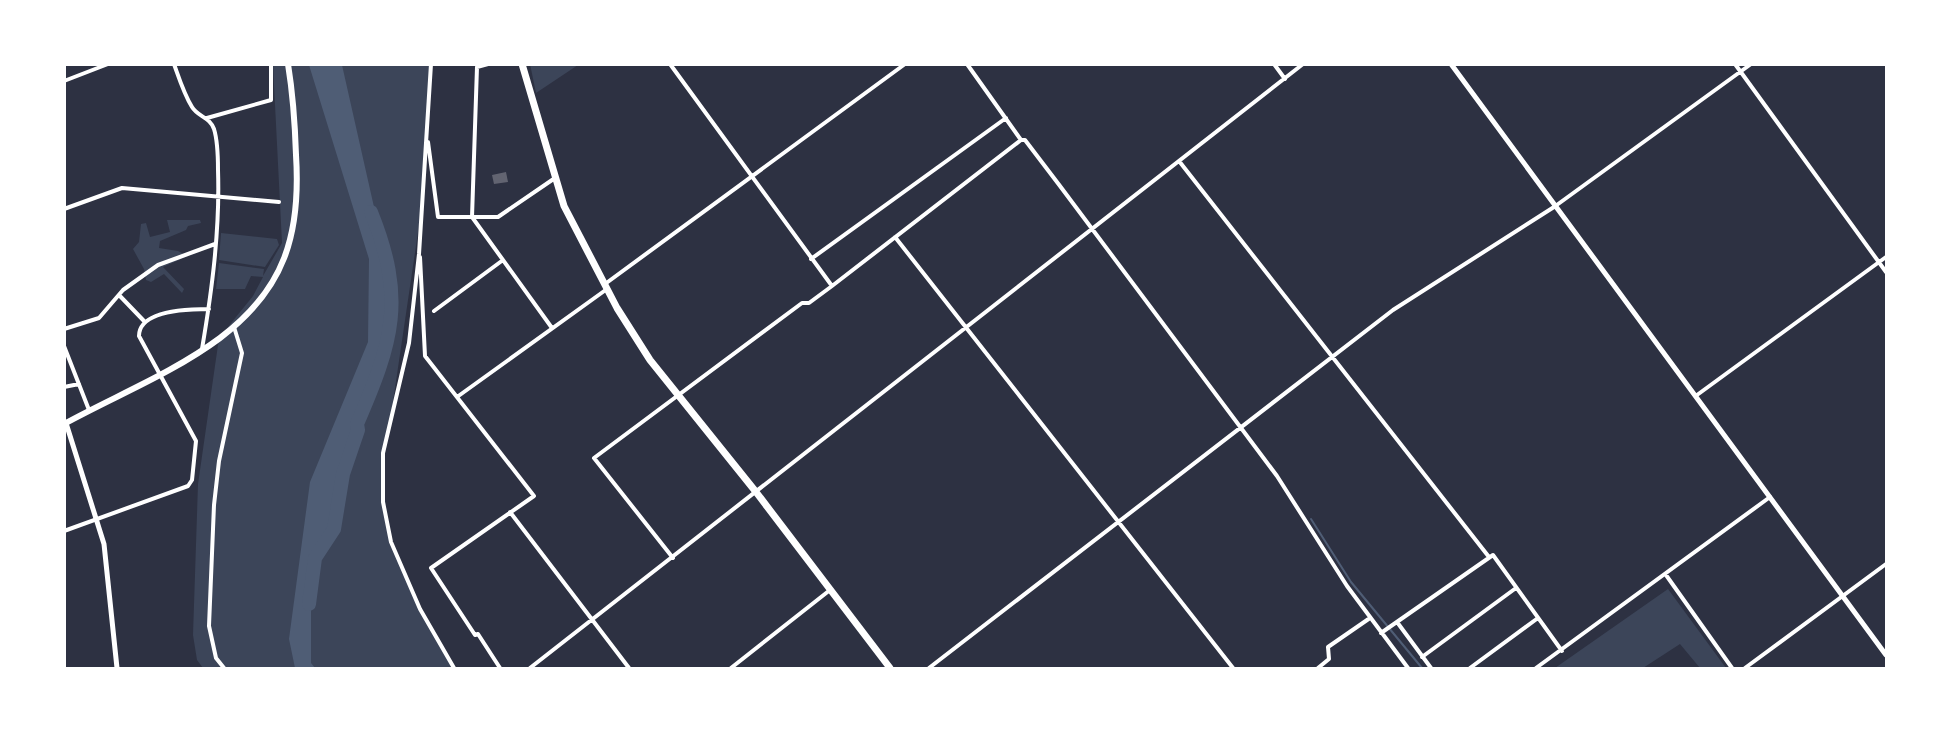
<svg xmlns="http://www.w3.org/2000/svg" width="1951" height="733" font-family="'Libre Baskerville',serif">
  <style>
    .green { fill: #3c4559 }
    .water { fill: #4f5d75 }
    .lines { fill: none; stroke-linecap: round; stroke-linejoin: round }
    .stream { stroke: #4f5d75; stroke-width: 2 }
    .river { stroke: #4f5d75; stroke-width: 14 }
    .building { fill: #626471 }
    .minor { stroke: #fff; stroke-width: 4 }
    .tertiary { stroke: #fff; stroke-width: 5 }
    .secondary { stroke: #fff; stroke-width: 6 }
    .primary { stroke: #fff; stroke-width: 7 }
  </style>
  <rect width="100%" height="100%" fill="#2d3142"/>
  <path class="green" d="M530 64H578V65L536 93Z
    M273 65H431L421 212 382 476 390 538 420 609 456 668H203L197 660 193 635 198 484 219 338 253 296 263 277 251 276 245 289H216L219 263 264 269 263 276 282 243Z
    M167 220H200L201 223 188 226 186 230 160 241 159 248 178 251 188 256 163 267 184 289 182 293 164 274 151 282 146 280 144 269 133 249 139 242 141 224 146 223 150 237 170 232Z
    M221 233 277 239 279 245 265 267 219 260Z
    M1668 589 1726 668H1700L1680 644 1643 668H1555Z"/>
  <path class="water" d="M309 65H342L390 278 392 318 382 367 357 424 358 430 343 474 336 519 329 538 321 547 314 568 311 586V663L315 668H295L289 639 310 482 368 342 369 259Z"/>
  <g class="lines">
    <path class="stream" d="M1311 519 1351 582 1422 668"/>
    <path class="river" d="M309 604 315 558 334 529 343 474 358 430 357 424C393 341 406 299 371 212"/>
  </g>
  <path class="building" d="M506 172 508 182 494 184 492 175Z"/>
  <g class="lines">
    <path class="minor" d="M174 64C179 78 184 94 192 107 198 117 210 117 214 129 218 142 218 156 218 170 220 230 212 290 202 349
      M431 64 419 254 409 343 383 453V502L391 542 420 609 454 668
      M488 64 477 67 472 217 552 328
      M670 64 832 286
      M967 64 1021 140H1025L1060 186 1277 476 1347 586 1408 668
      M1274 64 1285 79
      M1735 64 1886 272
      M64 81 108 64
      M207 118 271 100V64
      M428 142 438 217H498L555 178
      M1179 161 1489 557
      M64 209 122 188 279 202
      M895 237 1233 668
      M420 257 425 356 534 496 431 568 475 635 478 634 500 668
      M811 259 1006 118
      M605 284 905 64
      M119 295 144 321
      M434 311 503 260
      M64 329 99 318 123 290 158 265 215 244
      M64 346 89 410
      M64 387 79 384
      M1697 395 1886 257
      M457 397 607 289
      M510 512 629 668
      M64 531 188 486 192 480 196 441 139 336C139 310 189 309 209 309
      M673 558 594 458 802 303H809L832 286 1021 140
      M1666 575 1732 668
      M1397 622 1431 668
      M1381 633 1493 555 1562 651
      M1422 657 1516 588
      M224 668 216 658 209 626 214 505 219 461 242 353 234 327
      M530 668 1303 64
      M731 668 830 590
      M929 668 1393 310 1554 207 1751 64
      M1318 668 1329 659 1328 647 1370 618
      M1470 668 1538 618
      M1536 668 1770 497
      M1745 668 1886 564"/>
    <path class="tertiary" d="M1451 64 1886 655
      M66 423 104 544 117 668"/>
    <path class="secondary" d="M64 424C115 396 173 373 220 338 285 289 301 234 296 155 295 124 293 95 288 64"/>
    <path class="primary" d="M522 64 564 206 617 308 650 360 756 492 890 668"/>
  </g>
  <rect width="1951" height="733" fill="none" stroke="#ffffff" stroke-width="132"/>
</svg>
